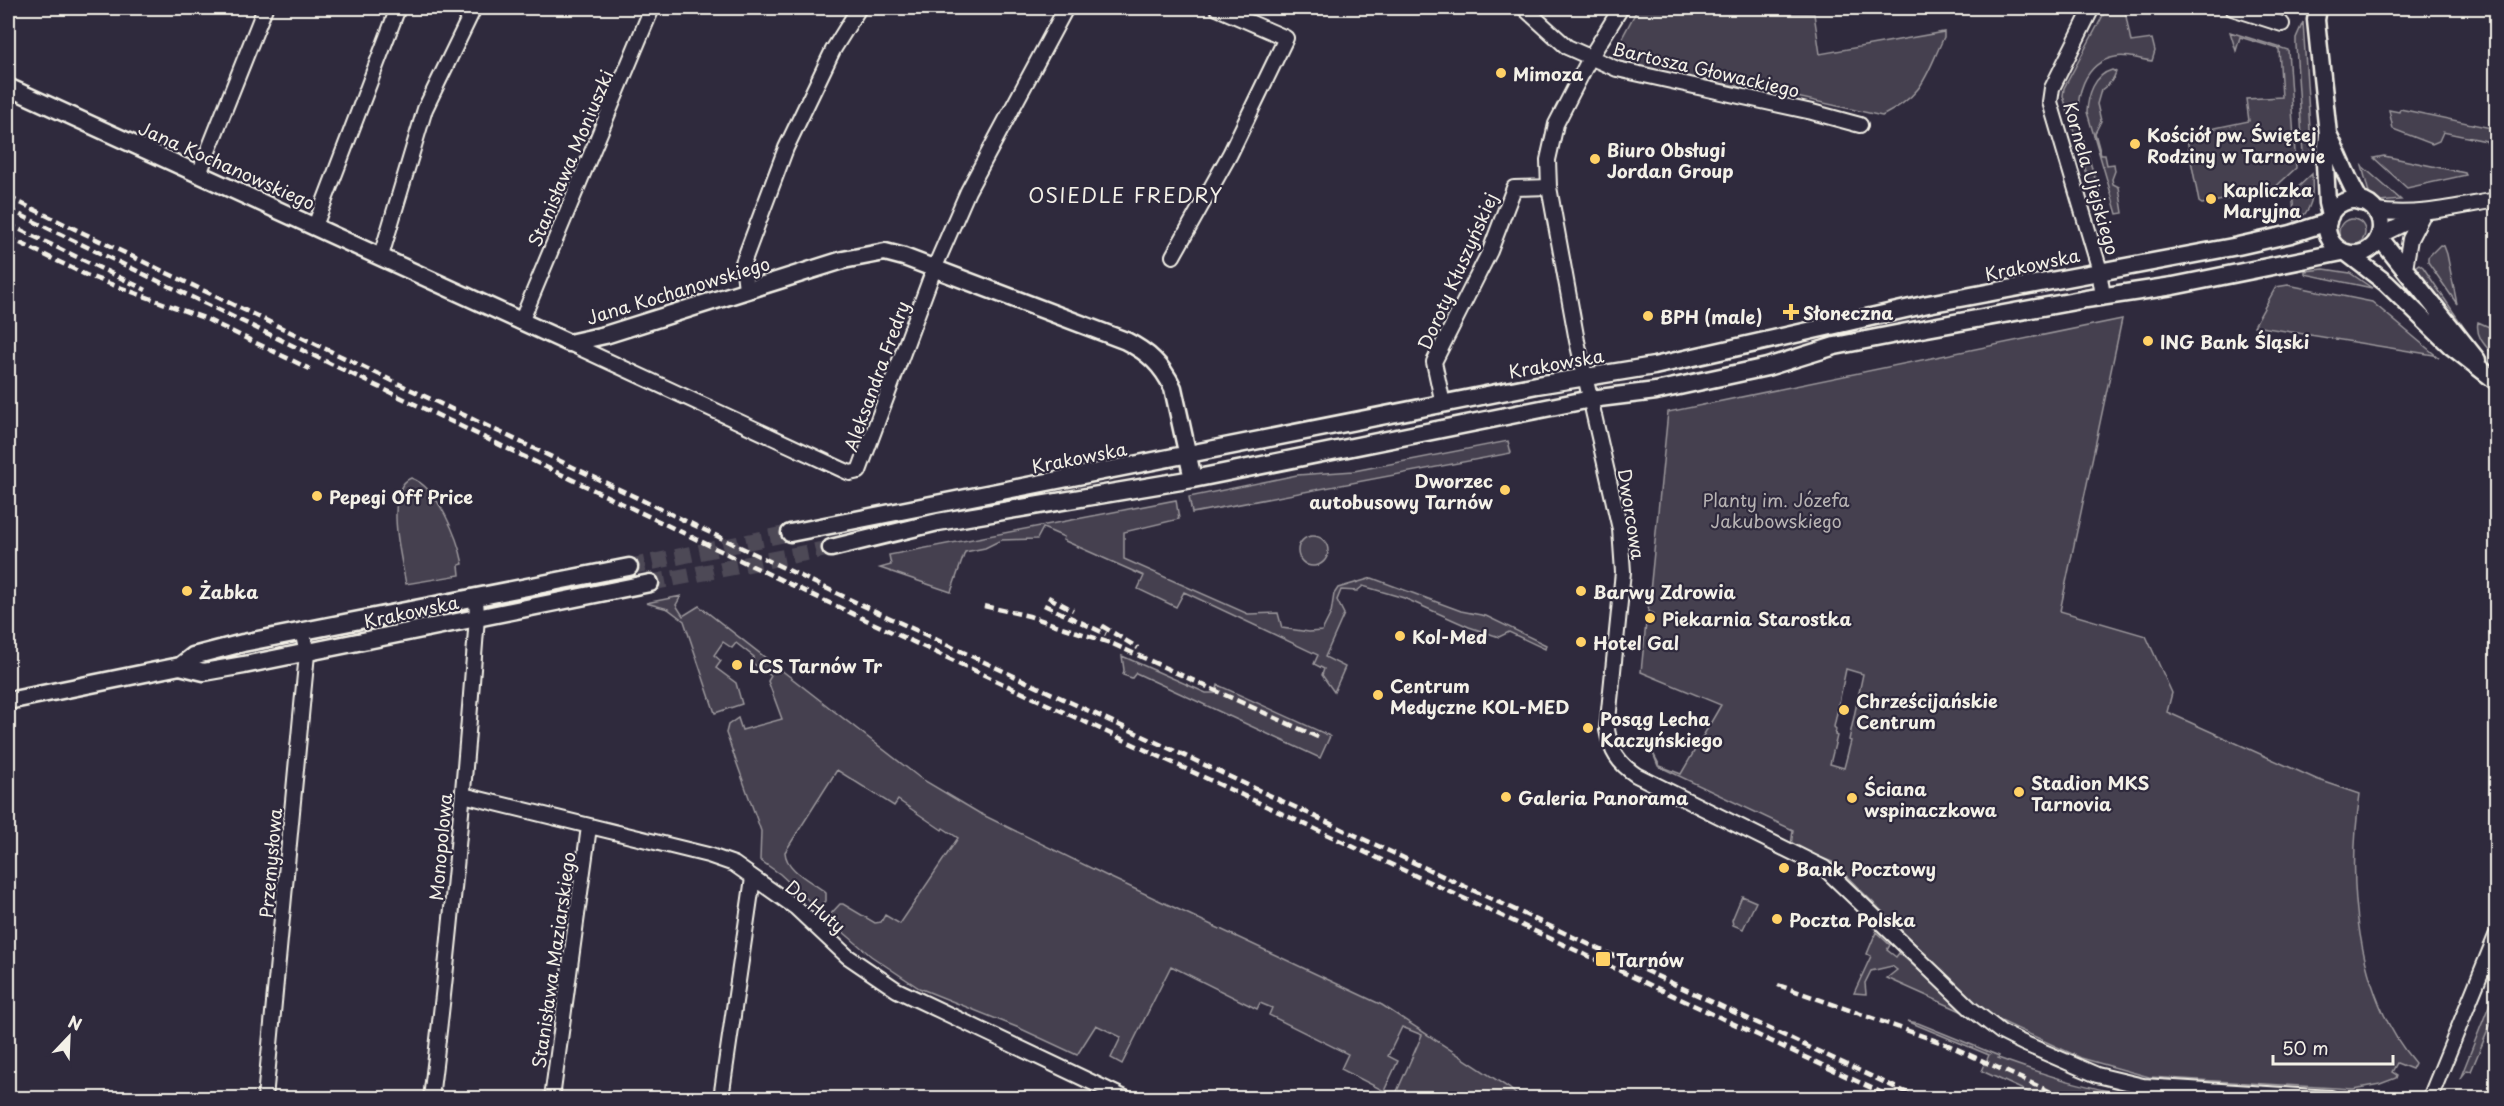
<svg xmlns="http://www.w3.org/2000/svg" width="2504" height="1106" font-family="'Playpen Sans',sans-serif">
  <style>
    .green { fill: #454050; stroke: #9c989c; stroke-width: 1.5; fill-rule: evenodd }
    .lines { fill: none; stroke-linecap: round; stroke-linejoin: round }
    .tertiary-tunnel { stroke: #4d4857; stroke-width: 16; stroke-dasharray: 16 8; stroke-linecap: butt }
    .minor-casing { stroke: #f4f1e8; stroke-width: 18 }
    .tertiary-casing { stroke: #f4f1e8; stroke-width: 21 }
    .minor { stroke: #2f2a3d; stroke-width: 14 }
    .tertiary { stroke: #2f2a3d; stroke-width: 16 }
    .rail { stroke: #f4f1e8; stroke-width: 4.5; stroke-dasharray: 9 4.5; stroke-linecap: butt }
    .poi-dot { fill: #ffd166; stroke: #2f2a3d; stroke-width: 2 }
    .labels { text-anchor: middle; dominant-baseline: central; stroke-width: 4.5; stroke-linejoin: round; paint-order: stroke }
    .street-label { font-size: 18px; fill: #f4f1e8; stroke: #2f2a3d }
    .poi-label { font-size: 18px; font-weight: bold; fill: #f4f1e8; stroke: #2f2a3d; text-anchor: start }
    .park-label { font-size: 18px; fill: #b7b3b3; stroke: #2f2a3d }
    .neighbourhood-label { font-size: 20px; letter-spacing: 1.5px; fill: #f4f1e8; stroke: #2f2a3d }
  </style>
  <rect width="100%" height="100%" fill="#2f2a3d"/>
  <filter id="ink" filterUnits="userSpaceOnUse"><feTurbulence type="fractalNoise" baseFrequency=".0167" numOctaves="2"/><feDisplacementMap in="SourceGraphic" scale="12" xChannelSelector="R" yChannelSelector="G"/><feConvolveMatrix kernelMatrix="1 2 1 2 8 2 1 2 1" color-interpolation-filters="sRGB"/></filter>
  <g filter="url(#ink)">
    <path class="green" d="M1638 8H1764L1775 13 1814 14 1820 54 1944 32V37C1925 77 1925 94 1882 116L1765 90 1607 66Z
      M2107 8H2140L2125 11 2131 42 2152 39 2155 51 2152 61C2139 60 2128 54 2115 57 2083 63 2076 97 2078 124L2107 216 2100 217 2063 96 2064 88Z
      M2303 22 2312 160 2303 153 2296 45V38Z
      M2230 32 2288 50 2296 168 2271 191 2202 204 2199 202 2186 134 2249 121 2246 99 2282 97 2279 49 2240 37 2236 51Z
      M2112 70 2116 72C2113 82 2108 85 2101 90L2097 104 2101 121 2095 133 2101 155H2105L2107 165 2114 164 2115 171 2112 179 2113 184 2119 187 2123 213 2117 214 2087 112C2088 95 2094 75 2112 70Z
      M2400 109 2496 129V147H2489L2486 141 2443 132 2439 141 2432 144 2393 129 2389 110 2399 112Z
      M2384 156 2465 173 2466 175 2407 188 2374 158Z
      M2362 166 2401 200 2380 202 2370 197Z
      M2312 174C2313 194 2314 211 2295 222L2292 193Z
      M2339 232a13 13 0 1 1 26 0a13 13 0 1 1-26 0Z
      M2440 245 2444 246 2447 254 2457 304 2428 262V257Z
      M2419 264 2423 267 2473 341 2415 267Z
      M2324 269 2350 273 2372 288 2305 274V271Z
      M2288 285 2372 302 2439 358 2434 355 2254 326 2276 287Z
      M2122 319 2060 611 2146 636 2172 693 2167 712 2316 779 2360 794C2347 881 2355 993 2415 1063L2412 1069 2397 1063 2392 1072 2397 1075 2396 1078 2380 1084 2353 1089 2247 1083 2149 1077 2081 1058 1986 1014 1832 862 1791 846 1793 830 1658 766 1653 753 1660 766 1681 774 1721 705 1641 672 1646 623H1652L1653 613 1648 612 1668 412ZM1846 669 1863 674 1849 740 1851 741 1844 768 1830 764 1837 736 1835 735 1836 729 1834 727Z
      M2478 322 2496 330V358C2487 347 2475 338 2478 322Z
      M1508 441 1511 453 1192 513 1189 497 1297 475 1354 471Z
      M411 478C438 487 458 539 463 564L459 565 460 575 406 584C402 562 383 489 411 478Z
      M1176 500 1179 519 1124 532V559L1248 614 1278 613 1282 628 1309 632 1322 631 1331 613 1334 594 1338 588 1372 578 1461 611 1486 616 1546 645 1545 649 1509 632 1499 637 1469 627 1404 598 1363 586 1357 591 1341 590 1337 600 1344 614 1325 657 1345 667 1334 692 1322 675 1324 669 1314 664 1318 655 1184 592 1176 607 1138 589 1144 576 1063 540 1064 537 1043 528 1037 539 1001 540 985 548 965 552 951 592 880 568 891 565 889 555Z
      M1298 551a15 15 0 1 1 30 0a15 15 0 1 1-30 0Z
      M681 596 676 605 683 616 699 606 920 778 979 813 1107 876 1382 1005 1509 1088 1520 1098H1394L1422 1035 1402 1027 1388 1056 1398 1061 1384 1091 1341 1069 1348 1054 1269 1015 1272 1008 1260 1003 1257 1009 1171 966 1122 1064 1111 1058 1121 1037 1096 1025 1077 1055 1019 1028 919 988 871 956 827 918 840 904H843L875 923 881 922 885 915 900 924 958 838 943 828 942 830 898 800 894 806 837 770 785 852C786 871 813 882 826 893V901L818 909 780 874 760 860 761 831 726 733 728 725 738 718 742 730 782 719 768 681 771 676 751 662 754 657 736 643 732 648 723 642 714 655 721 661 716 668 736 683 742 704 715 713 684 621 668 609 646 603Z
      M1122 656 1206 693H1216L1218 685 1330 736 1320 758 1136 673 1132 678 1123 675 1124 670Z
      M1742 896 1756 902 1743 929 1733 925 1732 920Z
      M1876 932 1890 945 1887 950 1896 957 1899 953 1972 1016 1887 978 1897 970 1892 966 1871 971 1865 983 1866 994 1854 993 1871 956 1867 954Z
      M2496 988V1011L2471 1071 2467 1070 2460 1079Z
      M1907 1021 1918 1023 1999 1056 1998 1058C2048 1076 2101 1093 2154 1098H2041L1982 1071 1989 1055Z"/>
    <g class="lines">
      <path class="tertiary-tunnel" d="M629 567 790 533
        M650 583 831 548"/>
      <defs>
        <path id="minor" d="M1524 8 1567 47 1617 69 1812 112 1860 125
          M1621 8 1590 58 1556 124 1548 160 1549 187 1577 341 1620 529 1623 572 1607 730C1611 751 1618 763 1636 775L1824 868 1970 1008 2001 1032 2023 1043 2097 1075 2143 1086 2331 1098
          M2092 8 2052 88 2050 102 2098 264 2103 296
          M2232 8 2282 24
          M199 174 265 8
          M2375 211C2416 217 2456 207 2496 200
          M315 226 398 8
          M2379 236 2420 216
          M381 256 425 109 474 8
          M1173 256 1230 154 1286 38 1217 8
          M2405 268 2410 239 2422 216
          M746 289 743 263 786 148 833 50 859 8
          M521 322 652 8
          M569 343 841 469 850 473 859 471 934 269 968 191 1066 8
          M1443 404 1434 362 1490 251 1514 188 1549 187
          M463 795 708 855 734 864 795 907 847 956 897 990 1125 1098
          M265 1098 303 695 307 654 302 630
          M431 1098C451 938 465 778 477 617L476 599
          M552 1098 589 827
          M721 1098 753 878
          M2430 1098 2496 936"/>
        <path id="tertiary" d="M2318 8 2316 20 2328 134 2325 163 2327 203 2330 216
          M8 87 569 343 605 335 843 260 885 252 904 257 1126 341C1148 352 1162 365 1173 388L1193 479
          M2328 134C2340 156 2347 181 2361 202
          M2327 227a27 27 0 1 1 54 0a27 27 0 1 1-54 0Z
          M2379 237 2477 360
          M2347 253 2386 283 2451 346 2496 381
          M790 533 1537 385 1654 366 1928 304 2238 246 2291 234 2328 222
          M831 548 938 522 1193 479 1591 399 1656 391 1767 367 1835 346 1927 328 2086 299 2173 286 2342 252
          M180 666 193 656 243 643 629 567
          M8 701 180 666 204 672 244 665 650 583"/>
      </defs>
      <use href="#minor" class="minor-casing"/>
      <use href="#tertiary" class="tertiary-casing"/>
      <use href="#minor" class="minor"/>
      <use href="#tertiary" class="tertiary"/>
      <path class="rail" d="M8 197 832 591 1918 1098
        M8 209 821 599 1893 1098
        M8 224 146 290
        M8 237 86 275 204 318 310 369
        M1048 597 1073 610
        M1044 605 1106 634
        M984 606 1029 616 1113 644 1322 739
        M1102 626 1138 648
        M1778 985 1948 1045 2064 1098"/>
    </g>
  </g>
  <g class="poi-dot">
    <circle cx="1501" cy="73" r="6"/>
    <circle cx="2135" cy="144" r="6"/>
    <circle cx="1595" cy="159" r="6"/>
    <circle cx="2211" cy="199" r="6"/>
    <path d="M1788 303h6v6h6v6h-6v6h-6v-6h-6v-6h6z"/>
    <circle cx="1648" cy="316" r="6"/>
    <circle cx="2148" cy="341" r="6"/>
    <circle cx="1505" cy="490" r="6"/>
    <circle cx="317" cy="496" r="6"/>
    <circle cx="187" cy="591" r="6"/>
    <circle cx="1581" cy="591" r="6"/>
    <circle cx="1650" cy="618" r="6"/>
    <circle cx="1400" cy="636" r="6"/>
    <circle cx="1581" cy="642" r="6"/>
    <circle cx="737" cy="665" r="6"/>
    <circle cx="1378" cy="695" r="6"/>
    <circle cx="1844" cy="710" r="6"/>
    <circle cx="1588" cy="728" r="6"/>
    <circle cx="2019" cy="792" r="6"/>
    <circle cx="1506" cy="797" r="6"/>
    <circle cx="1852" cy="798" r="6"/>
    <circle cx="1784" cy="868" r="6"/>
    <circle cx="1777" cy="919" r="6"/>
    <rect x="1595" y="951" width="16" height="16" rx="3"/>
  </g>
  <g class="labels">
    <g class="street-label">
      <text transform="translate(1706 69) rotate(13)">Bartosza Głowackiego</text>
      <text transform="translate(570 158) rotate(-67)">Stanisława Moniuszki</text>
      <text transform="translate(227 165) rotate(24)">Jana Kochanowskiego</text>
      <text transform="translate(2092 178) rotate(74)">Kornela Ujejskiego</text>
      <text transform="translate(2032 264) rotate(-12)">Krakowska</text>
      <text transform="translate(1457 271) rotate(-66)">Doroty Kłuszyńskiej</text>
      <text transform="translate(678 290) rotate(-17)">Jana Kochanowskiego</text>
      <text transform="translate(1556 363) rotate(-10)">Krakowska</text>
      <text transform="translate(876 376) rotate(-70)">Aleksandra Fredry</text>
      <text transform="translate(1079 457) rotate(-11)">Krakowska</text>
      <text transform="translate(1632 514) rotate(81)">Dworcowa</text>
      <text transform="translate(411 611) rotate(-12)">Krakowska</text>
      <text transform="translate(440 847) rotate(-85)">Monopolowa</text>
      <text transform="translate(270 863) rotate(-85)">Przemysłowa</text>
      <text transform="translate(816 906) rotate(40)">Do Huty</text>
      <text transform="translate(553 960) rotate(-82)">Stanisława Maziarskiego</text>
    </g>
    <g class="poi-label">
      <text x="1513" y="73">Mimoza</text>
      <text x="2147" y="134">Kościół pw. Świętej<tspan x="2147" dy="21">Rodziny w Tarnowie</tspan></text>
      <text x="1607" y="149">Biuro Obsługi<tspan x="1607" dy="21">Jordan Group</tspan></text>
      <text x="2223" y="189">Kapliczka<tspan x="2223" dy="21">Maryjna</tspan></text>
      <text x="1803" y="312">Słoneczna</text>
      <text x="1660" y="316">BPH (male)</text>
      <text x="2160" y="341">ING Bank Śląski</text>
      <text x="1493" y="480" text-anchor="end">Dworzec<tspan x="1493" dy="21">autobusowy Tarnów</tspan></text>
      <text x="329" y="496">Pepegi Off Price</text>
      <text x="199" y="591">Żabka</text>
      <text x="1593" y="591">Barwy Zdrowia</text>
      <text x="1662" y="618">Piekarnia Starostka</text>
      <text x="1412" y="636">Kol-Med</text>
      <text x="1593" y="642">Hotel Gal</text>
      <text x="749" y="665">LCS Tarnów Tr</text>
      <text x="1390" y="685">Centrum<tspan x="1390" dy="21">Medyczne KOL-MED</tspan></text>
      <text x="1856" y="700">Chrześcijańskie<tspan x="1856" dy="21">Centrum</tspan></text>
      <text x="1600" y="718">Posąg Lecha<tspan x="1600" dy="21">Kaczyńskiego</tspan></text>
      <text x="2031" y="782">Stadion MKS<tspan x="2031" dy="21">Tarnovia</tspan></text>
      <text x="1864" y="788">Ściana<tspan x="1864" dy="21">wspinaczkowa</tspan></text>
      <text x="1518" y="797">Galeria Panorama</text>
      <text x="1796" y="868">Bank Pocztowy</text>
      <text x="1789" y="919">Poczta Polska</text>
      <text x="1616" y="959">Tarnów</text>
    </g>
    <g class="park-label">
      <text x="1776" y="499">Planty im. Józefa<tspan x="1776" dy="21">Jakubowskiego</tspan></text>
    </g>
    <g class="neighbourhood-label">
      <text x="1126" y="195">OSIEDLE FREDRY</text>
    </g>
  </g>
  <rect width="2504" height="1106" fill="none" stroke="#2f2a3d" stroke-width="30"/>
  <rect x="15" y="15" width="2474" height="1076" fill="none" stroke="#f4f1e8" stroke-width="2" filter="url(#ink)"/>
  <g transform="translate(69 1037) rotate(23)" stroke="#2f2a3d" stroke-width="4.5" paint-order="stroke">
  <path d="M0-4.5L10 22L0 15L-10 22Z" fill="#f4f1e8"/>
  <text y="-9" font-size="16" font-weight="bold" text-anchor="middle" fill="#f4f1e8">N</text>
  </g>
  <path d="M2273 1055v9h120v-9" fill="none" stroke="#f4f1e8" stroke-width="3"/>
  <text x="2282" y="1055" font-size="18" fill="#f4f1e8" stroke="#2f2a3d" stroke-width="4.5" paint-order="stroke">50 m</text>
</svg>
